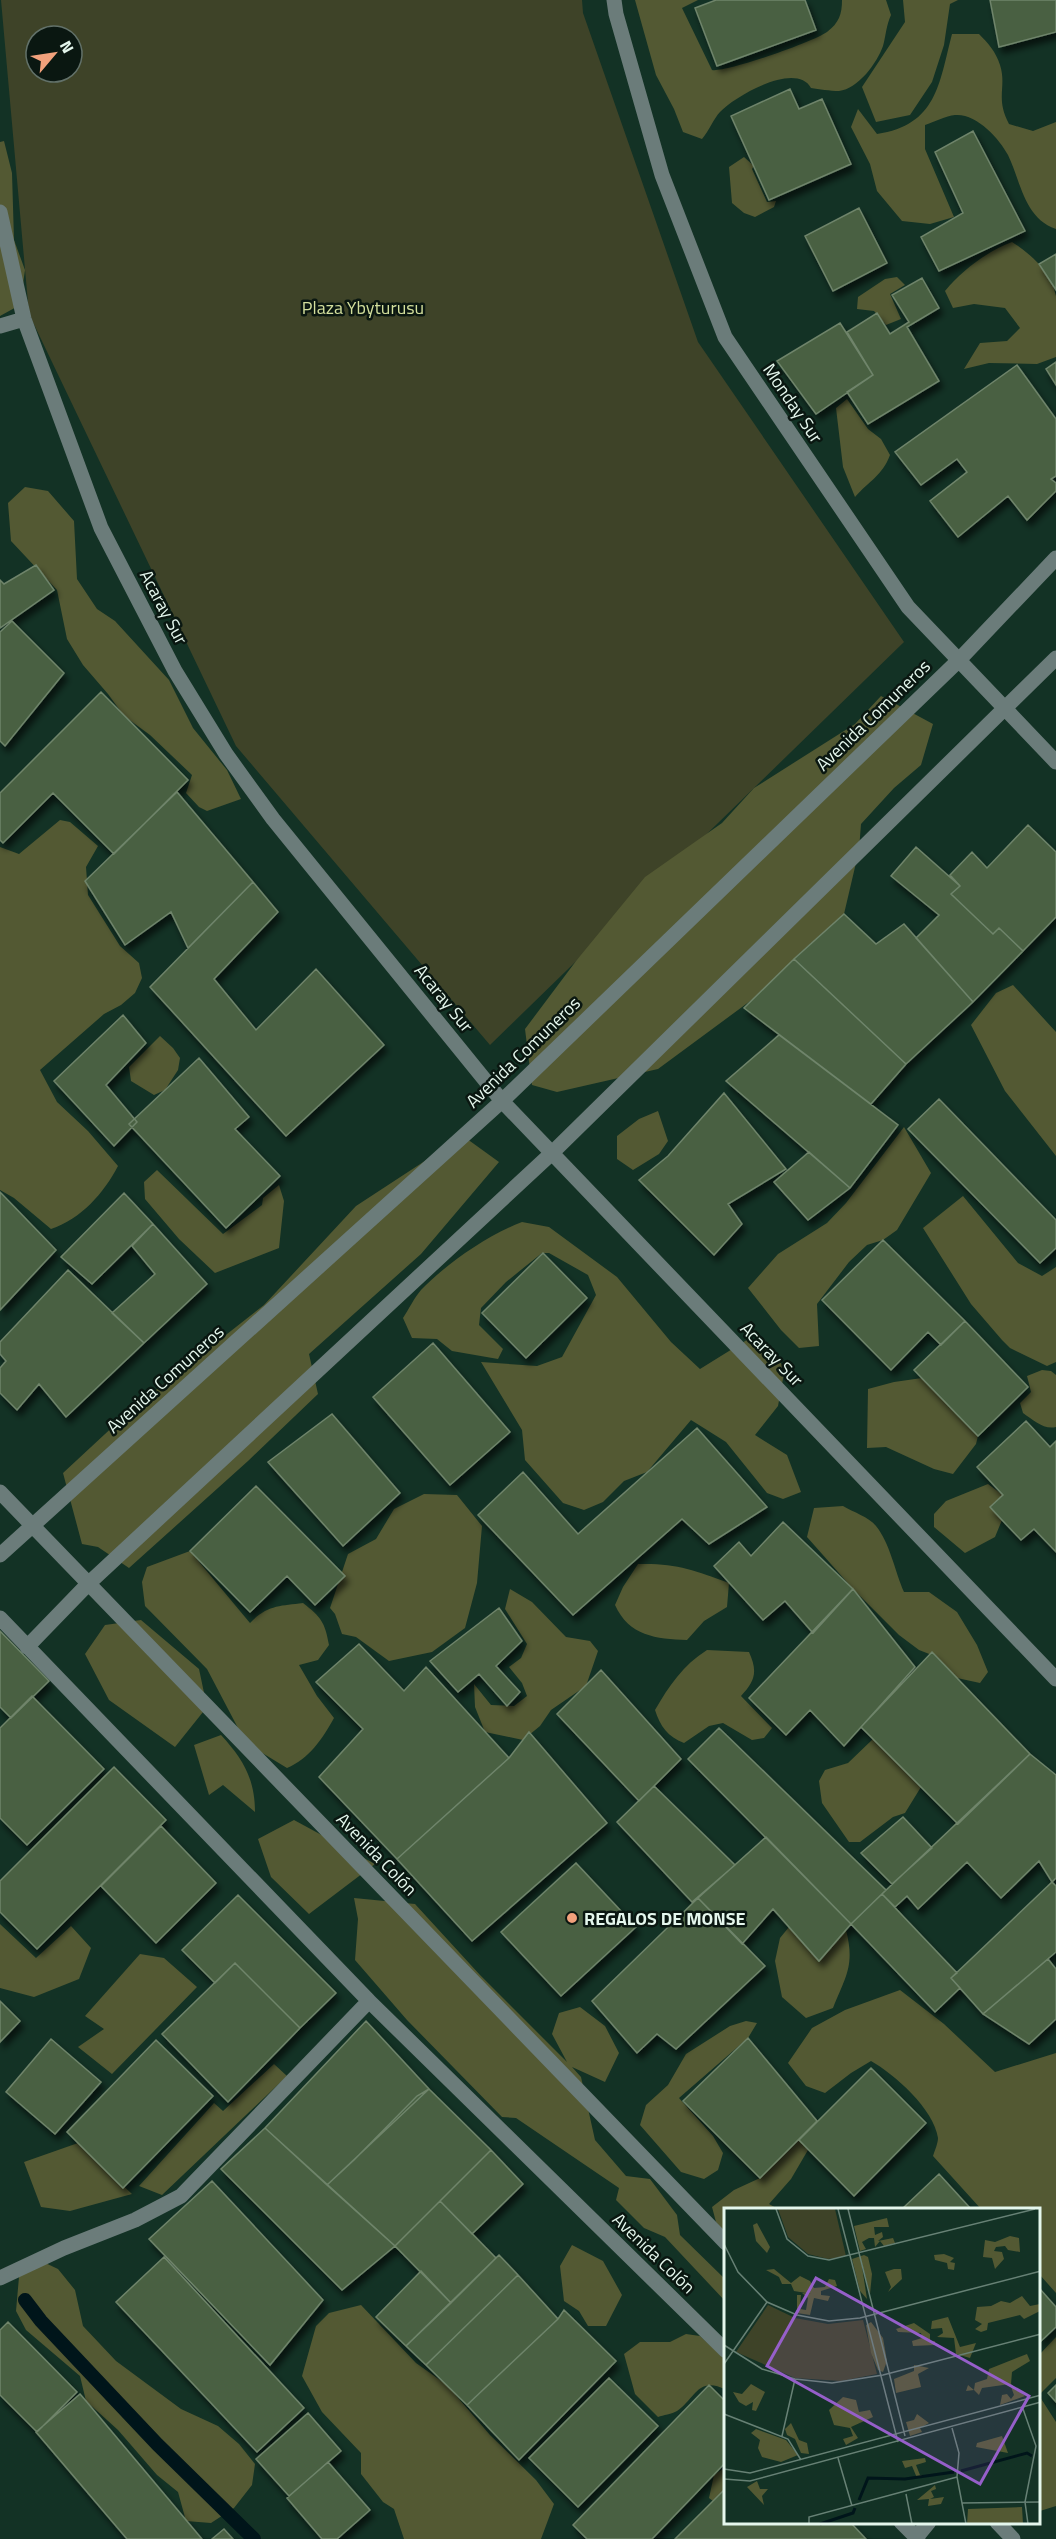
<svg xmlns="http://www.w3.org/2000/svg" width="1056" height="2539" font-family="'Titillium Web',sans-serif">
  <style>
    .green { fill: #3e4328; fill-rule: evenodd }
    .forest { fill: #535933 }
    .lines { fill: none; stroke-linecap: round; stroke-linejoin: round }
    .stream { stroke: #00151a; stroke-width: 14 }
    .building { fill: #486142; stroke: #6f846b; stroke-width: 1.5; filter: url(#shadow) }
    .minor { stroke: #6b7c7a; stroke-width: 15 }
    .poi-dot { fill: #f1a17c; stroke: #0a1711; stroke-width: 2 }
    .labels { text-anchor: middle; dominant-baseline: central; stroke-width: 5; stroke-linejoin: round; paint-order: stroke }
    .park-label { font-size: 18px; fill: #d3df9c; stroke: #0a1711 }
    .street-label { font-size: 18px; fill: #e5f7ed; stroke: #0a1711 }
    .poi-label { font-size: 18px; font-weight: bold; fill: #e5f7ed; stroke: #0a1711; text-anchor: start }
    .inset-river { fill: none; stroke: #00151a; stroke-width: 3 }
    .inset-road { fill: none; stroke: #678175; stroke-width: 1.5 }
    .view { fill: #965fca; fill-opacity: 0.15; stroke: #965fca; stroke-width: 3 }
    .inset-edge { fill: none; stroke: #e5f7ed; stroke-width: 3 }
  </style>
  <defs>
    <filter id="shadow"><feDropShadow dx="3.5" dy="6" stdDeviation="3" flood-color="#0009"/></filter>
  </defs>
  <rect width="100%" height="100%" fill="#133225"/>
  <path class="green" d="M1 0H582L583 13 698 342 904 642 490 1045 236 746 29 314ZM36 36H72V72H36Z"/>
  <path class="forest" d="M635 0H698L682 8 712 70C725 73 813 42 827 32 839 23 842 14 842 0H886L891 15C886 26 886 35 883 46 877 63 858 89 839 91 830 91 819 89 811 88 796 61 735 96 720 112 714 118 709 131 702 139L683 132 674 109 656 75Z
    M903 0H958L950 4 944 45 932 82 910 115 876 122 862 87 905 22Z
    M952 34H979C988 43 996 52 1000 65 1007 87 995 98 1009 124L1033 131 1056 122V229C1024 218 1021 182 1008 155 999 138 976 113 955 115 946 116 934 122 925 125V149L954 217 930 224 902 221 877 191 870 164 851 127 858 109 877 134C937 125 939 84 952 34Z
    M4 141 12 173 14 240 25 270 20 305 0 316V142Z
    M744 157 754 166 752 169 767 202 776 201 774 207 755 217 744 213 732 203 729 167Z
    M1012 242C1031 254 1051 272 1056 296 1056 315 1056 338 1056 357L1037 364 989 363 964 369 980 343 1007 341 1020 328 1005 308 974 304 953 308 945 291C962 270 988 251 1012 242Z
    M897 277 905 285 890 294 901 319 886 325 874 311 857 309 858 297 885 279Z
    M847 399 868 429 881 439 890 455C882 476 870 480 855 497L843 467 836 408Z
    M25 487 48 491 74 521 77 579 97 609 115 621 169 680 193 728 227 770 241 799 207 811 199 807 186 793 192 775 150 735 124 716 108 694 83 665 67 639 57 590 11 541 8 503Z
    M881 696 933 724 921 765 894 788 861 824 859 850 844 914 799 954 757 996 658 1069 557 1092 532 1085 525 1029 576 961 645 877 722 823 754 788 855 724Z
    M60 820 70 822 98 846 86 867 88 895 120 946 139 963 142 978 135 993 121 1005 104 1014 40 1070 57 1102 88 1131 118 1166C104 1193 81 1219 51 1229L14 1198 0 1190V847L19 854Z
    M1013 985 1056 1032V1156L1005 1091 971 1025 996 993Z
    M160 1036 173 1048 180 1058 178 1070 165 1090 154 1095 131 1081 129 1067Z
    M658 1111 668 1141 659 1154 633 1170 617 1159V1136L639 1119Z
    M904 1127 931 1173 897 1230 883 1240 867 1245 849 1262 817 1304 819 1346 799 1348 781 1330 748 1288 778 1254 827 1223 846 1203Z
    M463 1136 499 1162 421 1254 309 1354 318 1394 248 1461 129 1568 98 1547 82 1544 63 1473 133 1408 264 1305 356 1206Z
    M157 1170 223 1234 262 1205 263 1198 279 1185 284 1201 279 1248 215 1273 179 1239 145 1199 144 1182Z
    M963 1196 1018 1263 1042 1276 1056 1267V1362L1047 1366 1010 1348 1002 1340 971 1304 923 1228Z
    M522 1222 549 1227 617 1277 671 1342 700 1369 750 1338 771 1352 785 1368 778 1406 755 1435 787 1455 801 1492 783 1499 767 1493 726 1442 691 1420 647 1472 624 1481 603 1502 584 1510 563 1503 525 1460 522 1430 481 1362 537 1366 562 1357 596 1295 588 1275 549 1253H542L506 1282 481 1308 479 1325 503 1349 498 1359 452 1351 437 1339 412 1338 403 1318C409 1309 414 1298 421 1290 447 1263 488 1235 522 1222Z
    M1042 1370 1051 1371 1056 1375V1427C1044 1430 1033 1420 1023 1413L1020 1403 1031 1392 1027 1376Z
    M922 1378 978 1436 976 1444 953 1474 934 1469 886 1447 867 1448 868 1389 894 1382Z
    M988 1484 1003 1495 991 1507 1002 1520 995 1537 965 1553 934 1527V1514L946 1501Z
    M424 1494 457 1495 482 1526 477 1583 465 1628 432 1652 389 1661 356 1637 342 1634 335 1614 330 1608 348 1554 376 1539 394 1509Z
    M843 1506C853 1512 869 1517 876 1526 890 1543 895 1572 904 1592H929L957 1612 977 1645 988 1672 980 1683 957 1678 937 1657 919 1650 899 1635 853 1589 807 1537 814 1508Z
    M190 1551 250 1623C267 1605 280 1606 303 1603 321 1617 325 1622 329 1645L318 1660 299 1665 317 1696 334 1718C323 1738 309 1759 287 1768L259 1751 238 1728 207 1669 145 1606 142 1582 147 1567Z
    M638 1564C676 1563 694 1570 729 1583L727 1607 704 1621 687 1640C656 1639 629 1636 615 1605L623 1587Z
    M510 1589 532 1602 566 1637 590 1641 598 1651 586 1686 551 1710 540 1726 523 1740 485 1732 475 1707 474 1684 491 1705 514 1706 527 1696 522 1683 509 1667 521 1658 527 1644 505 1609Z
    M141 1620 199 1669 207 1707 175 1747 109 1700 85 1654 105 1625Z
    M707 1650 749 1652C758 1672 755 1681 741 1696L772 1728 764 1738 752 1740 723 1723 709 1726 684 1743C668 1737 660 1726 655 1710 669 1686 683 1665 707 1650Z
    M221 1735C243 1759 255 1779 255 1812L223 1785 209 1795 194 1745Z
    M873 1739 921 1787 905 1813 893 1817 860 1842H849L822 1803 819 1781 825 1770 848 1763Z
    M294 1820 375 1864 309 1914 271 1877 258 1839Z
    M354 1898 415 1904 480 1975 567 2062 552 2034 559 2013 580 2007 605 2026 619 2053 605 2082 572 2067 581 2077 595 2140 626 2176 650 2179 677 2215 680 2235 726 2280V2302L665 2237 644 2228 616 2200 619 2188 516 2118 502 2117 407 2020 355 1960 358 1919Z
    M0 1924 36 1958 71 1926 91 1948 79 1979 34 1997 0 1988Z
    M789 1927 819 1960 846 1930C855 1965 846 1976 833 2008L806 2018 782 1997 775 1961 780 1938Z
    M140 1954 164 1958 197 1987 112 2074 78 2047 104 2029 85 2016Z
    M900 1990 944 2024 995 2072 1056 2053V2293L1040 2275V2209H981L933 2156C935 2150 938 2143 938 2138 934 2109 894 2074 871 2061L851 2073 825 2093 806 2086 788 2063 812 2028 845 2010Z
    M746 2021 757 2023 748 2038 679 2098 713 2136 723 2153 718 2170 704 2179 681 2172 640 2125 646 2105 668 2085 686 2054 730 2026Z
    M274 2064 287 2076 162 2195 139 2186 214 2103 223 2111Z
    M799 2140 808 2150 791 2179 769 2204 778 2209H726V2234L716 2222 712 2207 734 2190 760 2178Z
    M78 2143 132 2194 70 2211 41 2207 24 2162Z
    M572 2245 603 2261 622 2295 606 2326H588L579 2311 564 2301 560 2266Z
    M39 2260 58 2269 75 2290 83 2326 116 2361 181 2409 218 2426 239 2444 255 2464 252 2485 234 2508 211 2523 186 2521 178 2492 157 2475 118 2430 86 2401 80 2376 26 2330 16 2311 19 2277Z
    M361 2305 416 2363 447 2385 490 2435 536 2480 554 2504 541 2539H404L394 2509 383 2502 361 2474V2453L322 2412 302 2376 316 2326 329 2313Z
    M686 2334 700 2336 726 2360V2390C698 2375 695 2399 677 2411 672 2414 663 2415 658 2417L635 2394 624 2354 640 2342H670Z
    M1056 2337V2378L1040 2394V2354Z
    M1040 2397 1056 2422V2506L1040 2511Z
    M726 2467V2488L713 2501 709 2498 714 2475Z"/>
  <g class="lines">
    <path class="stream" d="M25 2300 41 2321 157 2444 254 2539"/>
  </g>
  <path class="building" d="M716 0H805L816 30 717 66 695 8Z
    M990 0H1056V32L999 47Z
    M790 89 799 109 822 99 851 164 769 200 731 116Z
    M973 131 1025 231 939 271 921 237 963 213 935 152Z
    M859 208 887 263 833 291 805 236Z
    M1056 254V290L1039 264Z
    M922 278 939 308 907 327 939 381 868 424 847 392 873 375 847 332 877 313 890 334 909 322 892 295Z
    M840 323 873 375 816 414 777 361Z
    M1056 362V385L1046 369Z
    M1017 365 1056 419V476L1051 479 1056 483V491L1027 520 1008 496 958 537 930 501 967 472 957 459 921 485 895 452Z
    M36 565 54 590 0 628V580L4 584Z
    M12 621 64 673 5 746 0 741V632Z
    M101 692 188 780 114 854 53 793 3 843 0 840V793Z
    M177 792 253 882 188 948 171 912 125 945 85 881Z
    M1028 825 1056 852V917L1023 951 999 928 993 934 951 894 960 886 950 875 972 852 987 868Z
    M916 847 960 886 951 894 993 934 999 928 1023 951 973 1002 916 938 939 915 891 876Z
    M253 882 278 912 214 979 256 1030 316 969 384 1045 286 1136 150 987Z
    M844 914 876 944 904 924 973 1002 906 1064 794 959Z
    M794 959 906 1064 871 1104 744 1008Z
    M123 1015 146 1043 106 1085 137 1122 114 1146 54 1081Z
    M779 1035 898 1125 850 1188 726 1081Z
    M199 1058 249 1117 235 1129 280 1176 226 1228 129 1124Z
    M724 1093 786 1169 728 1204 742 1224 714 1255 639 1180 668 1156Z
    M939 1099 1056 1220V1248L1040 1263 908 1129Z
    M809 1152 850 1188 808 1220 774 1182Z
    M0 1192 56 1250 0 1310Z
    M124 1193 153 1224 92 1284 61 1257Z
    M153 1224 207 1284 144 1343 112 1313 155 1274 132 1246Z
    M883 1240 965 1321 941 1345 928 1332 891 1370 822 1300Z
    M543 1253 587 1298 526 1358 482 1313Z
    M68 1270 144 1343 66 1417 39 1384 17 1410 0 1393V1368L6 1361 0 1354V1342Z
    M965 1321 1028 1387 978 1436 914 1370Z
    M433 1343 510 1432 450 1485 373 1397Z
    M332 1414 400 1493 343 1546 268 1462Z
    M1026 1421 1050 1447 1056 1441V1552L1034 1529 1021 1540 1002 1520 990 1507 1003 1495 977 1467Z
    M697 1428 767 1507 709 1544 682 1519 573 1615 478 1515 523 1472 578 1534Z
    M256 1486 345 1576 315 1605 287 1576 250 1612 190 1551Z
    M783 1522 853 1589 813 1633 785 1601 763 1620 714 1566 739 1542 751 1556Z
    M853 1589 915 1667 844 1746 810 1710 786 1735 749 1698Z
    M499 1608 522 1641 496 1666 520 1692 507 1706 479 1674 458 1692 430 1661Z
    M0 1631 49 1681 11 1718 0 1707Z
    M359 1644 404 1691 426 1667 509 1758 397 1859 319 1777 363 1729 316 1682Z
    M932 1652 1030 1754 958 1824 861 1727Z
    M601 1670 681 1759 639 1801 557 1714Z
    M32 1696 104 1769 27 1845 0 1818V1728Z
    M719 1728 886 1890 851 1924 688 1759Z
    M529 1732 607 1823 472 1941 397 1859 509 1758Z
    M1030 1754 1056 1775V1878L1052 1882 1039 1861 1001 1898 967 1862 918 1909 907 1896 895 1907 882 1894Z
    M114 1767 166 1820 37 1949 0 1912V1881Z
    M654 1786 735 1865 692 1902 617 1822Z
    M903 1817 932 1848 892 1884 861 1853Z
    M161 1826 216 1883 156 1943 101 1886Z
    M766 1837 851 1924 819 1961 773 1909 742 1944 698 1898Z
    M576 1863 636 1927 561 1996 501 1932Z
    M1052 1882 1056 1886V1952L983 2014 951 1978Z
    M882 1894 957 1973 951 1978 960 1988 935 2012 851 1924Z
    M238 1895 336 1993 300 2028 235 1963 215 1983 182 1950Z
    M698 1898 765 1966 676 2049 657 2034 637 2053 592 2001Z
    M1048 1959 1056 1969V2019L1029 2044 983 2014Z
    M235 1963 300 2028 228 2102 162 2034Z
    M0 2001 20 2021 0 2042Z
    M366 2021 429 2089 327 2185 265 2128Z
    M748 2038 817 2121 760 2178 683 2101Z
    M51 2039 101 2082 55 2134 6 2092Z
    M156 2040 213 2096 123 2188 67 2132Z
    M871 2068 926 2123 854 2196 799 2140Z
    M429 2089 491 2150 395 2246 327 2185 354 2160 417 2096Z
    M265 2128 395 2246 342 2290 221 2169Z
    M491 2150 523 2184 472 2234 440 2201Z
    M939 2174 971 2209H902Z
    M212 2181 323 2300 270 2365 149 2239Z
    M440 2201 496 2258 451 2303 395 2246Z
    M499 2255 518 2275 426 2365 406 2346Z
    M164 2257 304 2408 257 2452 116 2302Z
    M421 2271 451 2303 406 2346 376 2317Z
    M518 2275 558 2319 467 2405 426 2365Z
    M1040 2289 1056 2307V2327L1040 2342Z
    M564 2310 616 2361 519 2460 467 2405 558 2319Z
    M8 2322 77 2392 37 2432 0 2395V2330Z
    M609 2378 658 2426 578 2507 529 2458Z
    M709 2385 726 2402V2462L652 2539H587L573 2525Z
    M1056 2385V2402L1048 2393Z
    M80 2394 86 2401 202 2539H127L36 2432Z
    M308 2413 341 2451 289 2496 256 2459Z
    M328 2462 370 2510 337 2539H322L287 2498Z
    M726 2488V2522H850L866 2539H675Z
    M224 2529 233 2539H212Z"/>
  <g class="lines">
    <path class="minor" d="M614 0 616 14 662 175 725 337 908 607 1056 762
      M0 212 24 319 101 528 175 671 226 754 273 819 502 1101 1056 1679
      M0 326 24 319
      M0 1492 726 2243
      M0 1555 502 1101 958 661 1056 558
      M0 1618 369 2001 726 2351
      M27 1647 88 1584 553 1152 1056 658
      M0 2278 64 2248 135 2220 181 2196 369 2001
      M901 2522 918 2539
      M997 2522 1013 2539
      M915 2539 929 2522"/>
  </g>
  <circle class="poi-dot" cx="572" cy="1918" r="6"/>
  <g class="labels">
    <g class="park-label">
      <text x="363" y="307">Plaza Ybyturusu</text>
    </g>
    <g class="street-label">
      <text transform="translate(793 403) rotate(56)">Monday Sur</text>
      <text transform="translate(164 607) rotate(62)">Acaray Sur</text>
      <text transform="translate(873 715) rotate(-44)">Avenida Comuneros</text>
      <text transform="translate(444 998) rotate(51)">Acaray Sur</text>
      <text transform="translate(523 1052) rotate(-44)">Avenida Comuneros</text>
      <text transform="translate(772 1354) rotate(46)">Acaray Sur</text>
      <text transform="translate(165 1379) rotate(-42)">Avenida Comuneros</text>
      <text transform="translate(377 1854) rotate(46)">Avenida Colón</text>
      <text transform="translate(654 2253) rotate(44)">Avenida Colón</text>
    </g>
    <g class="poi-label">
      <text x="584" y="1918">REGALOS DE MONSE</text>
    </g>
  </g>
  <g transform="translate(724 2208)">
    <rect width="316" height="316" fill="#133225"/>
    <path d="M54 1H111L122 48 104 51 84 46 64 29ZM44 97 71 110 104 116 139 112 153 166 117 173 71 170 12 144Z" fill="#3e4328"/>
    <path d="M163 10 165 19H150L151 27 158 24 159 29 154 33 169 30 171 35 160 38 156 33 151 39 150 30H145L138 34 142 41 136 43 130 18ZM33 15 46 39 43 45 32 33 29 17ZM286 28 295 30 296 44 284 42 281 38 272 39 270 43 278 44 280 51 271 61 268 50 259 49 261 32 271 34ZM220 46 230 50 226 54 231 55 230 62 224 61 223 55 211 52 210 47ZM140 47 144 49 148 66 146 86 137 52 143 91 136 83 128 51ZM50 61 67 75 76 68 86 73 90 80 101 79 105 71 111 72 113 78 97 83V87L106 88 104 93 90 90 86 107 73 105V87H77L76 101 82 102 84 90 78 85 88 86 70 83 67 76H58L55 69 42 62ZM170 61H177L178 71 164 84 167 79 161 64ZM298 88 306 98 316 96V103L300 111 296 107 264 115 263 122 257 124 251 121 258 116 251 112 253 99 267 98 277 93 286 95ZM224 109 236 139 252 135 246 150 232 146 230 130 213 129 219 125 218 120 207 121 208 113ZM147 114 159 130 163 153 159 164 154 162 147 145 142 117ZM190 115 206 126V134L211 133V137L189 138 188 133 198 130 197 125 174 124 172 121ZM303 146 306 153 288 164 287 176 301 188 276 197 278 187 283 186 287 191 290 187 286 176 258 180 255 187 250 182 242 183 244 177 250 182 251 175 263 171 265 161ZM190 157 205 160 194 166 197 179 172 185 170 171 190 163ZM27 176 41 184 32 203 28 202 29 194 22 198 15 194 9 184 18 186ZM119 189 132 192 135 204 146 202 149 209 127 219 134 230 122 237 119 231 129 228 126 220 110 217 105 202ZM193 206 205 215 196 220 198 224 186 228 182 214 190 212ZM67 215 75 232 83 235 85 246 77 245 71 231 63 227 61 221ZM32 221 62 232 74 247 57 254 38 249 34 240 36 232 27 225ZM278 228 284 245 252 239 253 235ZM201 250 202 254 192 257 196 267H203L193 270 188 258 181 260 178 253ZM33 273 36 281H44L38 288 40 297 23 279ZM211 277 212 281 207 283 210 289 206 291 220 289 217 296 204 298 205 291 193 292ZM298 299 299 316H243L244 301Z" fill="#535933"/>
    <path class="inset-river" d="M237 263 303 245 308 248M135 292 144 270 181 271 230 264M96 316 129 305 131 300"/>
    <path class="inset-road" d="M52 1 63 31 84 48 105 52 311 1M114 1 174 234M124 1 181 228M0 36 14 64 43 94 73 107 105 113 136 110 317 63M0 137 38 161 71 171 108 175 159 167 317 126M0 156 43 94M298 198 312 238 301 294 304 316M0 206 64 231 77 252M228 220 235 245 233 269 242 316M58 228 71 171M114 250 128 298M0 261 26 265 317 187M0 271 26 273 317 194M182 286 188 316M238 295 317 294M85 316V309L233 269"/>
    <path class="view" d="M92 70 305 188 256 276 43 158Z"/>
    <rect width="316" height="316" class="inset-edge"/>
  </g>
  <g transform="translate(54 54) rotate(61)"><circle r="28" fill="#0a1711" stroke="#627169" stroke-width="1.5"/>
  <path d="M0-4.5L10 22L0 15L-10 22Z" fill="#f1a17c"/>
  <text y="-9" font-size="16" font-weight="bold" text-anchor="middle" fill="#e5f7ed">N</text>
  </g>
</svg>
